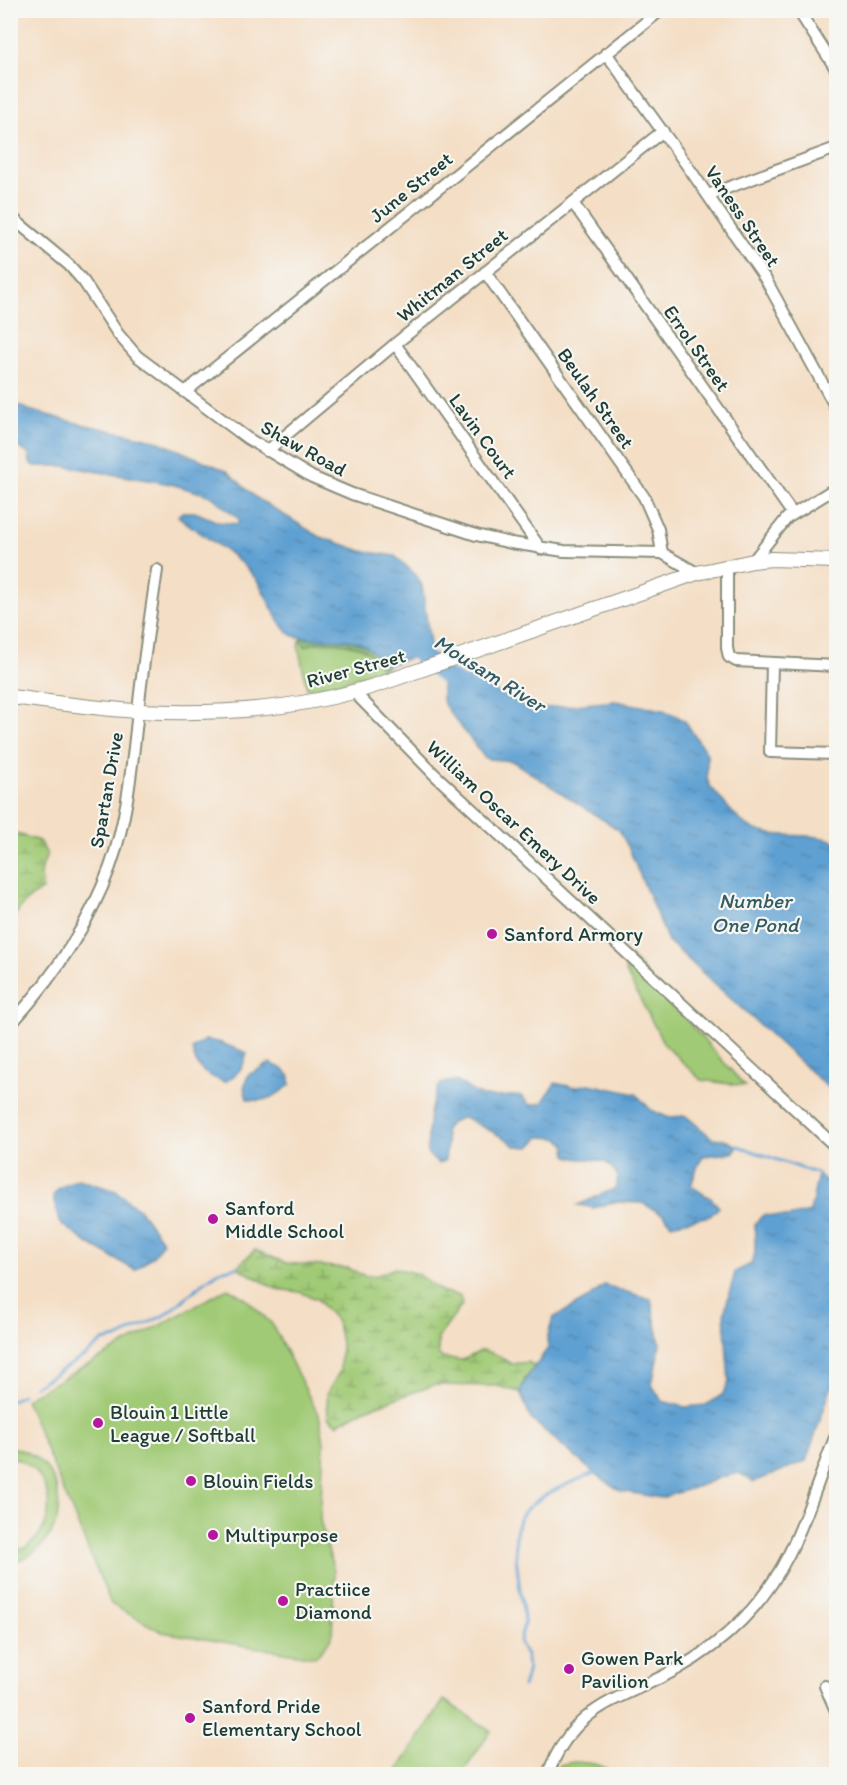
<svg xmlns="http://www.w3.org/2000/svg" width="847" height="1785" font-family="Itim,sans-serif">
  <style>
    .green { fill: #a0ca75; stroke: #608454; stroke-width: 1.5 }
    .forest { fill: url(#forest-crowns); stroke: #50764d; stroke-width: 1.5 }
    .wetland { fill: url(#wetland-marsh); stroke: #608454; stroke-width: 1.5 }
    .water { fill: url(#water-ripples); stroke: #3f6e83; stroke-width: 1.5 }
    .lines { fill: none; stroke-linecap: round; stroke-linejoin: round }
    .stream { stroke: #5fa0d2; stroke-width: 3 }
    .river { stroke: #5fa0d2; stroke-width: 18 }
    .minor-casing { stroke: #8a8e7c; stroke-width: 14 }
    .tertiary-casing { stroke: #8a8e7c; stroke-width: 16 }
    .minor { stroke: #fff; stroke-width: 10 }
    .tertiary { stroke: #fff; stroke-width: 14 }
    .poi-dot { fill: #b5179e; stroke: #f6f6f2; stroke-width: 2 }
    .labels { text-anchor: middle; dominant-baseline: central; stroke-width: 4.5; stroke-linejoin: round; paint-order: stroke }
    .street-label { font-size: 20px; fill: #1f3d34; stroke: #f6f6f2 }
    .poi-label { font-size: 20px; fill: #1f3d34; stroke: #f6f6f2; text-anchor: start }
    .water-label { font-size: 21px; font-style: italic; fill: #325b63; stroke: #f6f6f2 }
  </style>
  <defs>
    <pattern id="forest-crowns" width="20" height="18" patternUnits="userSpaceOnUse" patternTransform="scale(1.5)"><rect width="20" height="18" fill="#80ae66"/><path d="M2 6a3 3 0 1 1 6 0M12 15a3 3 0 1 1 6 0" fill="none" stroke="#688f55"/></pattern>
    <pattern id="wetland-marsh" width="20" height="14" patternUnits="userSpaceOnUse" patternTransform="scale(1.5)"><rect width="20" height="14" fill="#a0ca75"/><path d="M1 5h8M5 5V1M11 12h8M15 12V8" fill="none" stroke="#82a561"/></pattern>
    <pattern id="water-ripples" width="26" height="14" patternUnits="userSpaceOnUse" patternTransform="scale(1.5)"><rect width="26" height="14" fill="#5fa0d2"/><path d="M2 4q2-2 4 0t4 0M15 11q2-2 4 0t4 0" fill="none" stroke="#4e84ab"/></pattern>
  </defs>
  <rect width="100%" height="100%" fill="#f6f6f2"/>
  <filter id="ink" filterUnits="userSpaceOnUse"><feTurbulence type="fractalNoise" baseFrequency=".0167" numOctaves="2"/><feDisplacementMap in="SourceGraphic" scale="12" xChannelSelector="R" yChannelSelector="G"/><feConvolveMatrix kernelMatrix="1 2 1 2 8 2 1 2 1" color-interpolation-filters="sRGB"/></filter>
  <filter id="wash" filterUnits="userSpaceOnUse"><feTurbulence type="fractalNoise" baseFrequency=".008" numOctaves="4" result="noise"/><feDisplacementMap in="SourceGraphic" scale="24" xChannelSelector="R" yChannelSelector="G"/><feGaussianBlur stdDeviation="1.35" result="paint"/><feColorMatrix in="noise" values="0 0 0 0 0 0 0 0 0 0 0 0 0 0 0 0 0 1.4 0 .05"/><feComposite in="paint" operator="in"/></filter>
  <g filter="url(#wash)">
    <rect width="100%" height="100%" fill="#f4dec5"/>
    <path class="green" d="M302 638 364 644 386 668 336 684 307 689 298 645Z
      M630 956 745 1086 701 1080 664 1044 625 971Z
      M228 1288 245 1298 272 1324 320 1418 324 1443 320 1520 334 1571 332 1638 315 1657 162 1632 111 1604 25 1399Z
      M11 1447C74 1461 75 1546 11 1563V1553C61 1541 61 1471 11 1457Z
      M10 1516 19 1549 11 1551H10Z
      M444 1700 491 1731 462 1774H395Z
      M574 1762C588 1763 605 1763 612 1774H556L560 1765Z"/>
    <path class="forest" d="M302 638C333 639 372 635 386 668L382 670C377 662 372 653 363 649 351 643 315 639 306 647L300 641Z"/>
    <path class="wetland" d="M11 832 39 841 47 854 40 873 43 889C28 898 17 908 11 925Z
      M255 1250 286 1263 347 1268 365 1276 378 1275 395 1268 417 1274 441 1291 460 1296 462 1305 438 1338V1353L442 1358 463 1360 482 1350 497 1355 511 1364 528 1362 536 1367 525 1378 520 1392 497 1386 434 1385 363 1410 337 1424 328 1417 327 1393 340 1371 341 1343 337 1322 317 1299 299 1292 276 1289 237 1267Z"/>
    <path class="water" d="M11 402 29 410 77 423 155 440 227 471 255 497 318 536 362 551 395 556 417 576 422 586 431 651 386 666C362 636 353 640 317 639 310 638 302 638 294 636 278 629 267 594 256 579 236 552 203 538 178 516L182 512H195L218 522 237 524 240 520 211 496 171 484 64 466H35L30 463 28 453 16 446H11Z
      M458 673 465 679 477 675 496 692 536 709 615 701 663 710 675 715 685 721 707 754V778L710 786C721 798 732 815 745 824 771 843 809 829 836 842V1095L668 941 629 849 619 830 512 761 489 759 484 757 445 706 442 698V682L447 677Z
      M204 1040 219 1042 247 1053C244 1068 238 1074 225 1082 205 1075 196 1070 192 1049Z
      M270 1063 283 1069 290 1076V1085C276 1096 264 1104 247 1099L244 1088 248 1075Z
      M455 1081C464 1084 473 1093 480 1095 493 1099 508 1096 520 1095L530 1105 542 1103 555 1083 574 1087 589 1084 636 1094 651 1110 667 1117 686 1116 712 1138 723 1139 738 1146 733 1153 703 1156 697 1168 691 1186 712 1199 719 1207 710 1216 671 1224 664 1215 642 1203 614 1202 594 1208 578 1205 616 1188 618 1176C615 1172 610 1164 605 1162 592 1156 581 1163 567 1155L565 1143 557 1138 540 1137 530 1147 515 1146 506 1139 464 1117 452 1122 445 1129 447 1144 445 1160 438 1164 427 1153C429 1126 427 1108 441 1083Z
      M818 1174 836 1188V1374L806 1461 754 1482 739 1473 719 1478 696 1487 661 1498 620 1491 594 1473 531 1419 520 1392C526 1375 538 1363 548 1348L547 1339 553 1318 589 1298 604 1285 651 1299 660 1344 652 1385 662 1401 685 1407 706 1405 722 1395 729 1382 724 1314 735 1272 751 1264 755 1253V1223L763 1215 788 1217 810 1212Z
      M78 1179 116 1191 139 1209 163 1242 153 1256 135 1270 87 1243 59 1222 53 1196 59 1188Z"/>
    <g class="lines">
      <path class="stream" d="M738 1146 818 1174
        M35 1386 86 1355 103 1341 117 1338 167 1314 203 1283 220 1271 237 1267
        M10 1401 22 1395
        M523 1687C526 1677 530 1667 526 1656 524 1652 521 1647 520 1643 519 1636 525 1628 524 1620 522 1596 511 1546 518 1523 525 1499 572 1482 594 1473"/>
      <path class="river" d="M403 640 447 677 467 688"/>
    </g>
  </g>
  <g filter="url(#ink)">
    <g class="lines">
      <defs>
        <path id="minor" d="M798 10 836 69
          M606 53 691 171 766 280 836 408
          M708 195 836 148
          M573 203 792 513
          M10 216 69 265 84 282 118 334 137 356 247 438 312 477 352 494 476 535 511 543 564 551 662 553 697 573
          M485 272 644 497 658 529 662 553
          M395 344 541 549
          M185 392 661 10
          M267 451 395 344 663 131
          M753 561 787 518 836 488
          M727 566V648L729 657 736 661 836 666
          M772 663 770 752 836 754
          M355 693 434 774 836 1147
          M10 1025C51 980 89 925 110 867 128 817 132 764 138 711 143 664 150 617 157 570
          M825 1686 836 1711
          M548 1774C574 1704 619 1701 677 1669 701 1656 723 1639 742 1620 795 1567 809 1502 836 1435"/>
        <path id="tertiary" d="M10 697C53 702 96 709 139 711 219 715 304 709 380 684L697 573 753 561 772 559 836 561"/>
      </defs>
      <use href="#minor" class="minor-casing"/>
      <use href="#tertiary" class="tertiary-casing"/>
      <use href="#minor" class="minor"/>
      <use href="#tertiary" class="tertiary"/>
    </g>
  </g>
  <g class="poi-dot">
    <circle cx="492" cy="934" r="6"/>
    <circle cx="213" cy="1219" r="6"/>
    <circle cx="98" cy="1423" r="6"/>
    <circle cx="191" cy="1481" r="6"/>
    <circle cx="213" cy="1535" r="6"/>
    <circle cx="283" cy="1601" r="6"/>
    <circle cx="569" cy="1669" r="6"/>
    <circle cx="190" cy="1718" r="6"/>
  </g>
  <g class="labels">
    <g class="street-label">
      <text transform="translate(411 187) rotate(-39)">June Street</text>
      <text transform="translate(743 216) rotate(56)">Vaness Street</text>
      <text transform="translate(452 275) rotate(-39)">Whitman Street</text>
      <text transform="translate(697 348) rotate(55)">Errol Street</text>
      <text transform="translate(596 398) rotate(55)">Beulah Street</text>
      <text transform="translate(483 436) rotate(54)">Lavin Court</text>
      <text transform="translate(304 448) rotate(29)">Shaw Road</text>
      <text transform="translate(356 668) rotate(-15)">River Street</text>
      <text transform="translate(106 790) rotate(-80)">Spartan Drive</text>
      <text transform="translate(514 822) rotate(43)">William Oscar Emery Drive</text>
    </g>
    <g class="poi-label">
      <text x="504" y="934">Sanford Armory</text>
      <text x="225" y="1208">Sanford<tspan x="225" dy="23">Middle School</tspan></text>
      <text x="110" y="1412">Blouin 1 Little<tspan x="110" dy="23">League / Softball</tspan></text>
      <text x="203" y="1481">Blouin Fields</text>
      <text x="225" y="1535">Multipurpose</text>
      <text x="295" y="1589">Practiice<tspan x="295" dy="23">Diamond</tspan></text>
      <text x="581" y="1658">Gowen Park<tspan x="581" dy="23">Pavilion</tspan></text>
      <text x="202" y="1706">Sanford Pride<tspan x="202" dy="23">Elementary School</tspan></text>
    </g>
    <g class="water-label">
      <text transform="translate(490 673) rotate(32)">Mousam River</text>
      <text x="755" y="900">Number<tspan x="755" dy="24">One Pond</tspan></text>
    </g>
  </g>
  <rect width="847" height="1785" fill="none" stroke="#f6f6f2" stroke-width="36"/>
</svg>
